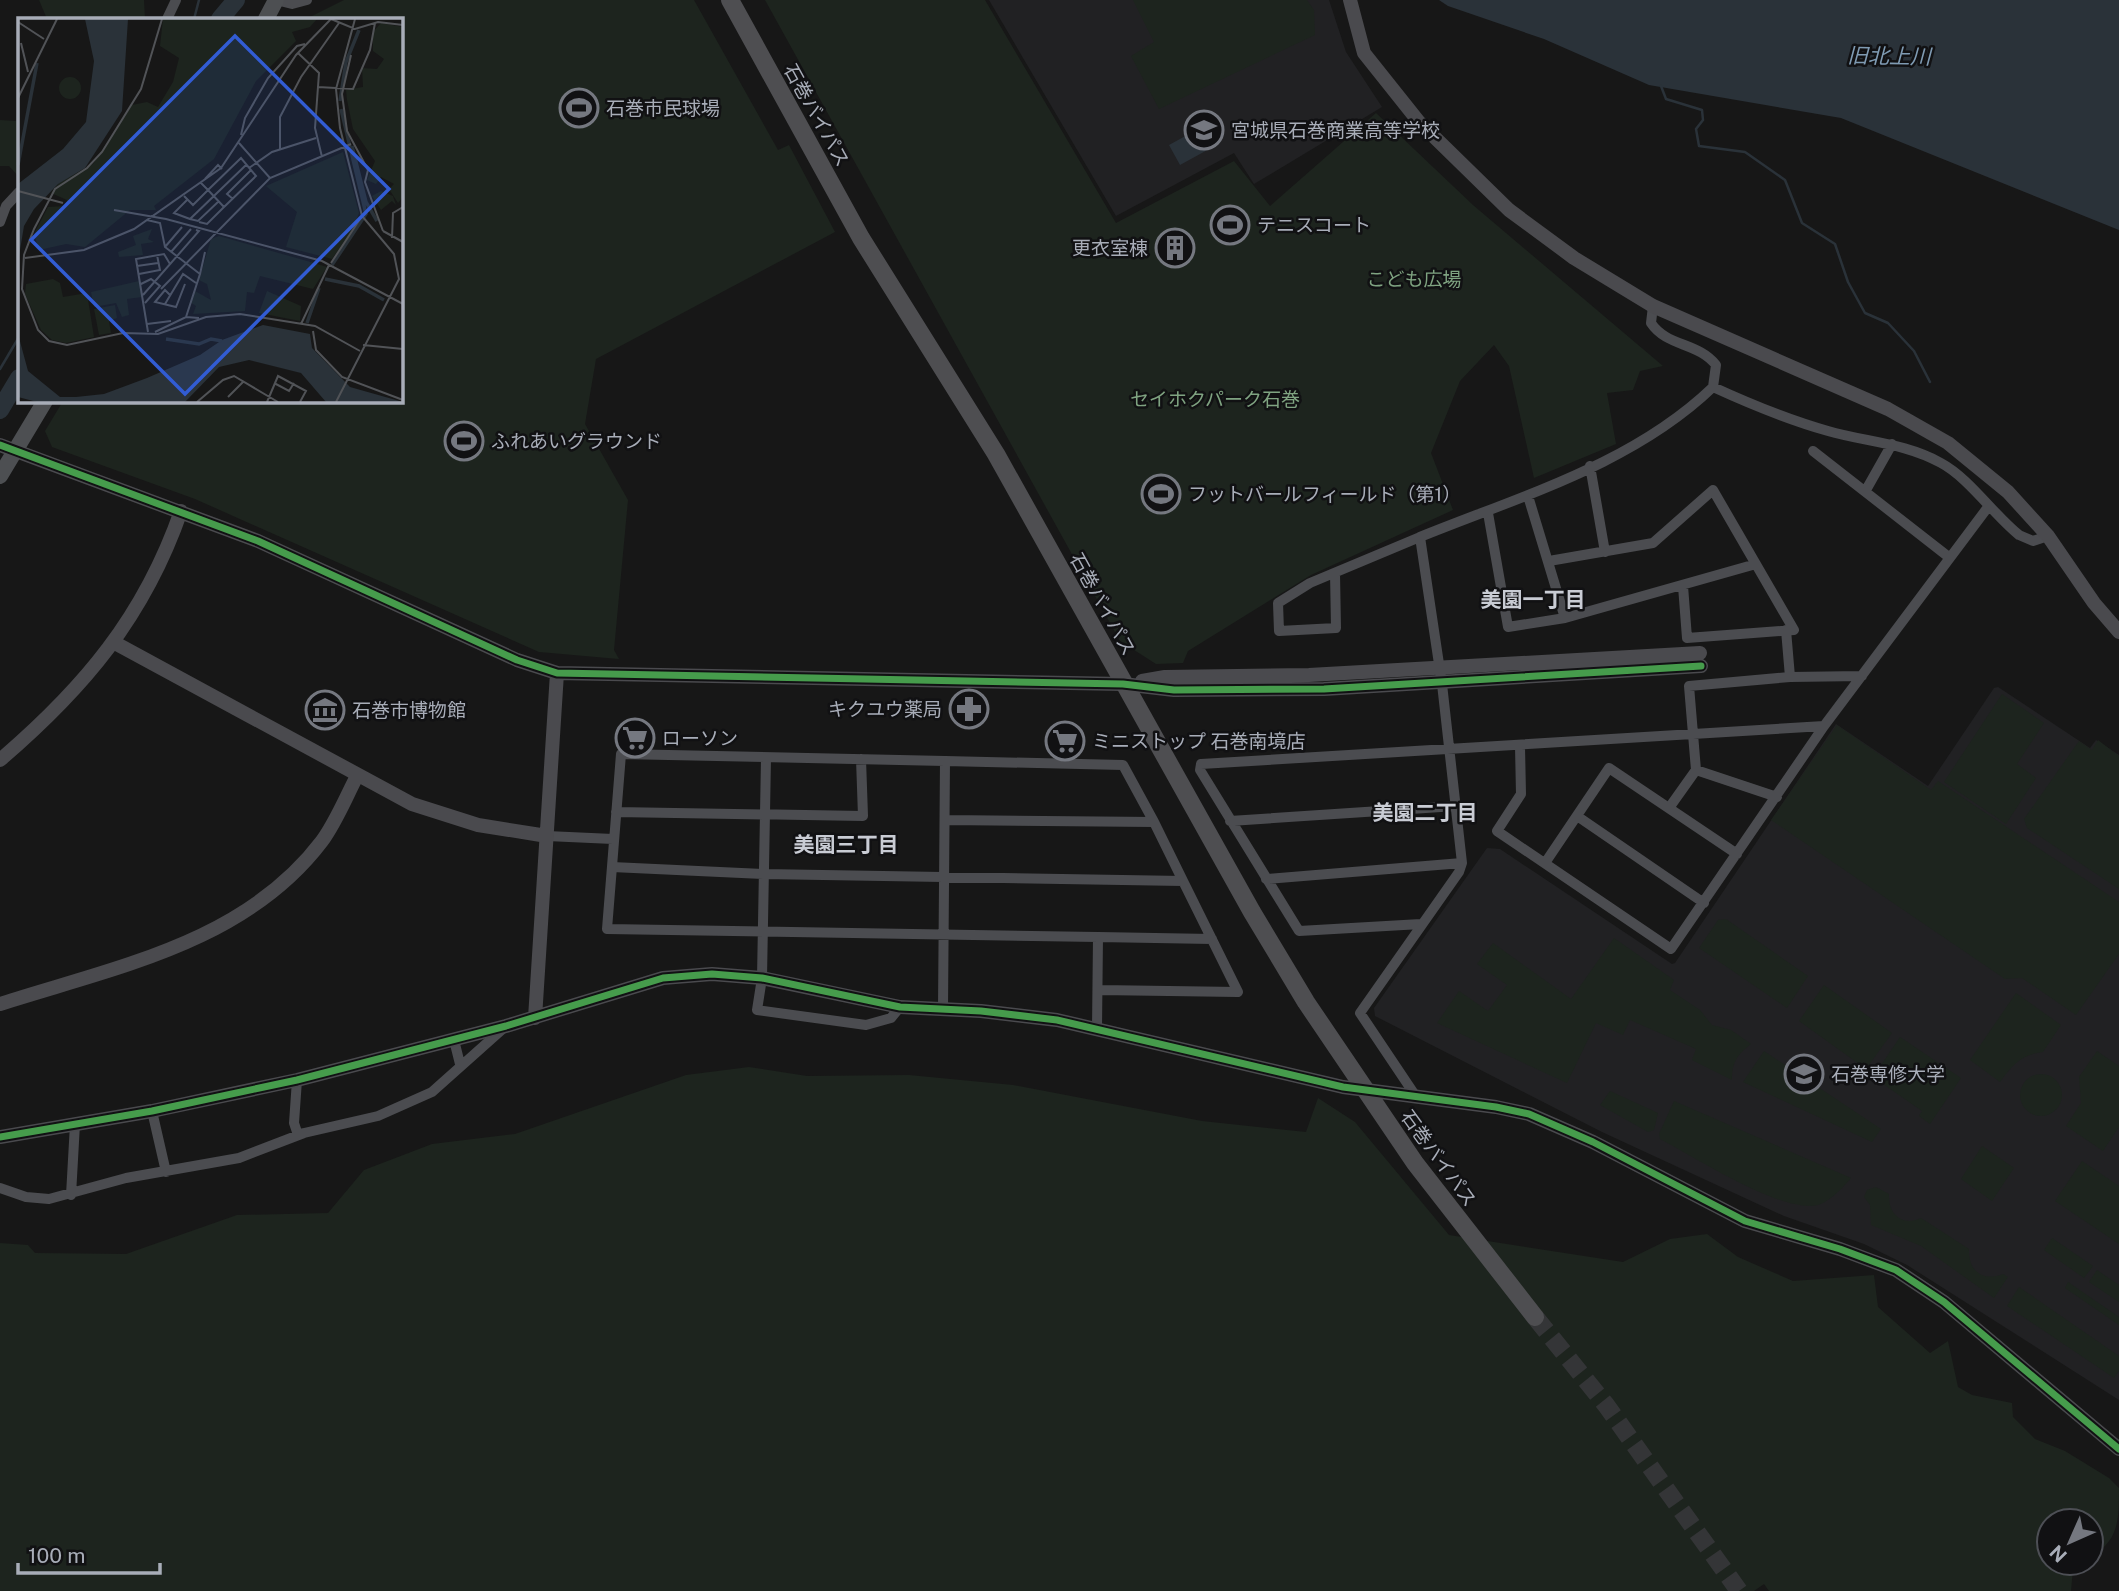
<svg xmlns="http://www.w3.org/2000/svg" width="2119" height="1591" font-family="'Public Sans','Noto Sans JP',sans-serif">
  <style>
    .built { fill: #212123 }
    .green { fill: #1d241e }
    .water { fill: #2a3239 }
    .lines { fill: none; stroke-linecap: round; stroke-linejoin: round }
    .stream { stroke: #2a3239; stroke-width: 2.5 }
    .river { stroke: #2a3239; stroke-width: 18 }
    .highway-tunnel { stroke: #343537; stroke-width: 18; stroke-dasharray: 18 9; stroke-linecap: butt }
    .street { stroke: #4b4c50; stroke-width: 10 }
    .secondary { stroke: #4a4a4e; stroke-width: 14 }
    .primary { stroke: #4d4f52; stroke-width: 16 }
    .highway { stroke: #4e4e51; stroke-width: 18 }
    .cycleway-casing { stroke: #111113; stroke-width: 11 }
    .cycleway { stroke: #469c4c; stroke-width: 7 }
    .labels { text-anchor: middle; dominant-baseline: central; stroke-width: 5; stroke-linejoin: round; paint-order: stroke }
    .poi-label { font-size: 19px; fill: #a8adb8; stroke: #111113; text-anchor: start }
    .street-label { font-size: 19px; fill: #a8adb8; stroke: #111113 }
    .park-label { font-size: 19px; fill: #7fa381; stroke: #111113 }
    .water-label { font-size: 21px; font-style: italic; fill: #7f9bb3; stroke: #111113 }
    .neighbourhood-label { font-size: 21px; font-weight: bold; fill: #c9ccd4; stroke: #111113 }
    .inset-river { fill: none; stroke: #2a3239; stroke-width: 3.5 }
    .inset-road { fill: none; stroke: #515357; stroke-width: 2 }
    .view { fill: #325cd3; fill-opacity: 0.15; stroke: #325cd3; stroke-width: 3.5 }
    .inset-edge { fill: none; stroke: #a8adb8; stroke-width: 3.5 }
  </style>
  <rect width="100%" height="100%" fill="#171717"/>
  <path class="built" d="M989 0H1329L1346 52 1382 107 1254 184 1234 153 1116 216Z
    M1998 687 2090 748 2096 740 2119 755V1400L1907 1265 1864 1244 1784 1216 1602 1132 1375 1016 1374 1008 1487 848 1500 849 1672 964 1675 963 1836 724 1928 786 1994 688Z"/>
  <path class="green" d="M39 0H144L145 19H47Z
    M344 0H694L778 150 789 145 835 232 596 359 585 424 628 500 614 650 619 659 539 652 195 499 52 447 45 431 63 401H401V19H306Z
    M765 0H985L1116 223 1234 161 1270 206 1376 113 1473 205 1663 366 1640 371 1633 390 1607 393 1616 444 1534 478 1509 366 1494 345 1460 381 1431 453 1453 510 1311 575 1188 651 1183 663 1156 664 1120 641Z
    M1133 0H1307L1314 10 1315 35 1159 109 1131 56 1154 42Z
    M19 96V177L9 166H0V120L16 121Z
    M2002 694 2044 723 2017 764 2036 778 2006 824 1944 782Z
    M1837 725 1931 790 1938 781 2119 902V954L2076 1015 2022 978 2005 979 1771 820Z
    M2098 740 2119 756V889L2027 828 2024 819 2079 741 2092 750Z
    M1726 919 1808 976 1787 1008 1699 948 1718 920Z
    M1614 938 1674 980 1670 990 1700 1010 1712 1025 1731 1030 1751 1044C1737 1055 1732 1062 1732 1080L1692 1060 1696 1049 1630 1020 1623 1035 1596 1023 1567 1083 1437 1023 1459 991 1488 1011 1507 985 1477 964 1493 943 1571 999Z
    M1824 985 1892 1033 1866 1069 1799 1021Z
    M2016 993 2061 1025 2043 1052C2021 1055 2013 1064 2000 1082L1970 1060Z
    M1900 1037 1961 1078 1930 1124 1919 1116 1922 1111 1873 1077Z
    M1764 1051 1881 1129 1872 1142 1743 1082Z
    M2097 1051 2119 1066V1127L2103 1151 2066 1126 2081 1103 2079 1077Z
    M749 1067 807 1076 909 1075 1013 1085 1202 1121 1306 1132 1318 1098 1355 1122 1449 1235 1623 1262 1670 1239 1707 1234 1738 1257 1793 1281 1874 1275 1878 1307 1930 1353 1948 1341 1958 1387 1972 1395 2012 1403 2013 1417 2035 1439 2065 1451 2109 1478 2119 1488C2119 1520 2119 1540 2091 1557V1521H2049V1563H2081L2073 1568 2071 1591H1769L1764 1584 1754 1591H0V1243L28 1245 35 1253 126 1254 237 1215 328 1213 364 1170 432 1144 515 1134 686 1075Z
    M2020 1095a21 21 0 1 1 42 0a21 21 0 1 1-42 0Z
    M1610 1091 1658 1113 1654 1130 1648 1132 1600 1105Z
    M1674 1101 1851 1178C1844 1187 1829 1202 1818 1205 1782 1214 1695 1157 1660 1139L1659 1134Z
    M1982 1146 2014 1168 1992 1201 1961 1179Z
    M2082 1161 2119 1186V1244L2055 1201Z
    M1876 1187 1889 1194C1888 1214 1902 1227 1921 1218L1969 1249C1968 1271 1983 1282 2003 1274L2008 1277 1994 1298 1921 1246 1871 1225 1870 1205 1864 1197 1867 1190Z
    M2052 1238 2093 1266 2084 1278 2044 1250Z
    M2097 1270 2119 1285V1302L2089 1282Z
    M2068 1282 2119 1317V1325L2065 1288Z
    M2019 1287 2119 1356V1371L2114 1378 2007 1306Z"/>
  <path class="water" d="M1439 0H2119V230L1841 118 1649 85 1544 39 1448 6Z
    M1200 128 1211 148 1180 165 1169 145Z"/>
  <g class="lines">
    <path class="stream" d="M194 19 199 0
      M1661 86 1666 99 1702 110 1703 120 1696 129 1699 146 1745 152 1785 180 1802 223 1835 244 1848 282 1865 313 1888 323 1914 351 1930 382
      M0 369 19 337"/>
    <path class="river" d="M220 19 236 0
      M0 410 19 378"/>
    <path class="highway-tunnel" d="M1535 1317 1606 1405 1739 1591"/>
    <path class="street" d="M276 0 292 4 307 0
      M167 19 176 0
      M0 222 6 206 19 192
      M1653 306 1651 323C1667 347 1698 342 1716 365L1713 387C1750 404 1789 420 1828 431 1866 442 1905 443 1941 463 1969 478 1993 514 2019 535L2033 541 2048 536
      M1813 451 1950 558
      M1590 466 1605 552
      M1866 490 1892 444
      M1528 496 1565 618
      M1488 513 1508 627 1565 618 1756 564
      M1549 561 1653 543 1713 490 1794 630 1687 638 1683 586
      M1335 573 1336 628 1279 631 1278 603 1310 583 1420 537
      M1786 630 1790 677
      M1520 747 1521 794 1497 831 1671 949 1824 726 1988 507
      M766 758 762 978 757 1010 866 1025 891 1018 900 1007
      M945 761 1123 765 1154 822
      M1777 797 1696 770 1689 686 1790 677 1862 676
      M1669 808 1696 770
      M616 812 863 816 861 759
      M1577 816 1704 903
      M945 820 1154 822 1183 881
      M1230 821 1456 806
      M547 836 613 839
      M1545 863 1609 768 1737 854
      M612 867 763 874 1183 881 1238 992 1099 990
      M1266 879 1462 863
      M1421 924 1299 931 1200 770 1201 764 1824 726
      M1098 937 1212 939
      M943 1009 945 761 621 754 607 929 1098 937 1097 1028
      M454 1040 460 1064
      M297 1080 294 1123 298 1135
      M1417 1098 1360 1013 1459 872 1462 863 1442 684 1420 537C1521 496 1633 464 1713 387
      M152 1111 166 1172
      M0 1188 26 1197 49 1199 126 1178 239 1158 304 1133 378 1116 432 1092 506 1026
      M71 1195 75 1124"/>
    <path class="secondary" d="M1350 0 1364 53 1419 122 1509 210 1574 258 1653 306 1888 409 1948 443 2008 492 2048 536 2094 603 2119 632
      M0 445 258 541 517 660 557 673 1123 684 1174 690 1324 689 1701 666
      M115 643 412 804 478 825 547 836
      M1142 681 1165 677 1309 675 1700 653
      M0 760C84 688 144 617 181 511
      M0 1004C115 967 245 943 322 841 336 822 346 797 357 776
      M535 1018 557 673
      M0 1137 152 1111 297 1080 506 1026 663 978 712 974 762 978 900 1007 981 1011 1057 1020 1343 1087 1496 1107 1529 1114 1593 1142 1745 1221 1840 1249 1896 1270 1944 1302 2119 1449"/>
    <path class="primary" d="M266 19 276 0
      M0 476 45 401"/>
    <path class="highway" d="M730 0 861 238 996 454 1252 912 1306 1002 1415 1163 1535 1317"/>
    <defs>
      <path id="cycleway" d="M0 445 258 541 517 660 557 673 1123 684 1174 690 1324 689 1701 666
        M0 1137 152 1111 297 1080 506 1026 663 978 712 974 762 978 900 1007 981 1011 1057 1020 1343 1087 1496 1107 1529 1114 1593 1142 1745 1221 1840 1249 1896 1270 1944 1302 2119 1449"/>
    </defs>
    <use href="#cycleway" class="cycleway-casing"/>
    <use href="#cycleway" class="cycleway"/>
  </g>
  <defs>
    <symbol id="stadium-ring" viewBox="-11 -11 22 22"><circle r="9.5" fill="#111113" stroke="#757880" stroke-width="1.5"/><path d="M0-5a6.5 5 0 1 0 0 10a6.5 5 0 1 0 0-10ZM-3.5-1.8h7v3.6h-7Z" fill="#757880"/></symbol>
    <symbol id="school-ring" viewBox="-11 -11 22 22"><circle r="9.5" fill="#111113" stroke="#757880" stroke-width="1.5"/><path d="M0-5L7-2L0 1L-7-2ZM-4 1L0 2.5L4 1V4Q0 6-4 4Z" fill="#757880"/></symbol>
    <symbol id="building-ring" viewBox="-11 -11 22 22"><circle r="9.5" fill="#111113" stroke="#757880" stroke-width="1.5"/><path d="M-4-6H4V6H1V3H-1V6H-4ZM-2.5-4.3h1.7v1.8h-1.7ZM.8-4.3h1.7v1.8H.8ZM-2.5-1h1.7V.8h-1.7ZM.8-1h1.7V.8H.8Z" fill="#757880"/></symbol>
    <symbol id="pharmacy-ring" viewBox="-11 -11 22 22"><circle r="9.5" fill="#111113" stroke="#757880" stroke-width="1.5"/><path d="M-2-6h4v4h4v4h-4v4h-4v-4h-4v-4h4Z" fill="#757880"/></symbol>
    <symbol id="museum-ring" viewBox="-11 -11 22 22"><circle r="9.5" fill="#111113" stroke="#757880" stroke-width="1.5"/><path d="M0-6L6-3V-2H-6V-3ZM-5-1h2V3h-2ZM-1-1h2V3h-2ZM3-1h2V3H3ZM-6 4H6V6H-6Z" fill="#757880"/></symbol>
    <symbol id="supermarket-ring" viewBox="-11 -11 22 22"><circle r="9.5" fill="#111113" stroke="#757880" stroke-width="1.5"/><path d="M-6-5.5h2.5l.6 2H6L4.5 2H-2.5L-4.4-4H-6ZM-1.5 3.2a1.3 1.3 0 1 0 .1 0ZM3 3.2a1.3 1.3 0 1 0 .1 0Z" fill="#757880"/></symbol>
    <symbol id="university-ring" viewBox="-11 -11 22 22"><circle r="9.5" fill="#111113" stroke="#757880" stroke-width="1.5"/><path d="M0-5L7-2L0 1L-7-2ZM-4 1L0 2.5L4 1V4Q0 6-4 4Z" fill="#757880"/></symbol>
  </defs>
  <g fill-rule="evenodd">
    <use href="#stadium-ring" x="557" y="86" width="44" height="44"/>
    <use href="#school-ring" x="1182" y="108" width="44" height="44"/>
    <use href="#stadium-ring" x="1208" y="203" width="44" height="44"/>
    <use href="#building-ring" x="1153" y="226" width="44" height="44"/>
    <use href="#stadium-ring" x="442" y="419" width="44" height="44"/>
    <use href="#stadium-ring" x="1139" y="472" width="44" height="44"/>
    <use href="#pharmacy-ring" x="947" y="687" width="44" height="44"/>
    <use href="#museum-ring" x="303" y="688" width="44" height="44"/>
    <use href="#supermarket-ring" x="613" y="716" width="44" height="44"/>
    <use href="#supermarket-ring" x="1043" y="719" width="44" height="44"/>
    <use href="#university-ring" x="1782" y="1052" width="44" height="44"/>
  </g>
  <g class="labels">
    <g class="poi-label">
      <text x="606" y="108">石巻市民球場</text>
      <text x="1231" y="130">宮城県石巻商業高等学校</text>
      <text x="1257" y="225">テニスコート</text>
      <text x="1148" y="248" text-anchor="end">更衣室棟</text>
      <text x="491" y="441">ふれあいグラウンド</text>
      <text x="1188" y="494">フットバールフィールド（第1）</text>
      <text x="942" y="709" text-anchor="end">キクユウ薬局</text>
      <text x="352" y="710">石巻市博物館</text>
      <text x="662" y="738">ローソン</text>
      <text x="1092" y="741">ミニストップ 石巻南境店</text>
      <text x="1831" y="1074">石巻専修大学</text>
    </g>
    <g class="street-label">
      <text transform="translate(817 115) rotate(61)">石巻バイパス</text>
      <text transform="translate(1103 604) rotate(61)">石巻バイパス</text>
      <text transform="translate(1439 1158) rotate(54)">石巻バイパス</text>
    </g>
    <g class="park-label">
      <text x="1414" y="279">こども広場</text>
      <text x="1215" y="399">セイホクパーク石巻</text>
    </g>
    <g class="water-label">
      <text transform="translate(1889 56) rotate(1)">旧北上川</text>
    </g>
    <g class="neighbourhood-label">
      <text x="1533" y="599">美園一丁目</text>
      <text x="1425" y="812">美園二丁目</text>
      <text x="846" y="844">美園三丁目</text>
    </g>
  </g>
  <g transform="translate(18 18)">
    <rect width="385" height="385" fill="#171717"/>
    <path d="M145 1H299L292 9 274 14 278 23 238 63 196 141 136 188 138 192H112L67 229 48 226 21 232 16 216 30 189 48 188 49 182 33 175 41 165 75 146 114 87 129 84 140 89 155 64 161 40 142 28ZM363 5 385 9V179L380 185 371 171 376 166 363 159 358 166 349 162 357 143 335 111 329 82 328 72 345 69 344 50 359 51 366 41 355 33V14ZM41 70a11 11 0 1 1 22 0a11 11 0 1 1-22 0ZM325 134 341 195 336 209 314 241 268 229 279 194 248 168ZM363 173 375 178 378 187 374 183 363 192 354 178ZM134 211 130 221 136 224 123 226 125 237 101 239 100 234 118 227 115 218ZM201 218 296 245 309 249 295 271 242 258 236 275 229 274 227 293 175 296 178 288 172 284 177 273 193 282 189 266 181 262 193 221ZM35 261 42 265 45 279 69 275 76 319 48 325 34 322 23 312 7 276 8 266ZM121 263 124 279 109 281 111 297 104 299 98 285 76 289 73 274ZM249 273 283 288 282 303 241 295ZM97 287 99 300 91 303 93 315 81 317 76 291Z" fill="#1d241e"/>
    <path d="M67 1H110L104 93 67 150 40 166 16 191 6 208 0 244V166L45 131 68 104 76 43ZM245 307 292 316 294 330 332 369 385 384H308L283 355 231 342 201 349 167 384H19L0 379V316L10 353 42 379H58L86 376 129 360 182 337 204 322Z" fill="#2a3239"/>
    <path class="inset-river" d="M322 83 328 44 341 12M334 128 348 184 359 203M0 147 19 45M314 247 348 196 323 91M307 261 341 268 366 282M289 305 301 270M148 321 181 326 193 321 204 323"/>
    <path class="inset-road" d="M144 1 123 71 84 134 69 150 37 171 16 211 6 237 4 271 20 312 31 323 49 327 105 315 140 316 188 299 222 296 297 308 342 333M313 1 337 11 360 4 385 7M0 4 26 21M3 25 10 54M280 35 301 55 297 110 304 139M333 37 324 76 329 113 350 152 347 164 365 213M300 69 335 71 352 32 357 5M0 80 39 1M223 117 227 100 250 60 279 28 287 26M221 125 252 160M262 131V99L283 59 321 5M231 150 254 134 298 120M187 161 200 147 204 151M0 173 45 185M166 178 175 187 190 172 223 140 238 158 206 189 190 172 183 165M215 181 209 176 233 152M169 182 156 195 172 201 228 147M96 192 148 201 304 243 385 286M172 201 180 203 201 183M129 202 142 205 147 229 182 256 168 299M181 204 189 206 206 189M365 213 385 224M374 220 375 195 385 189M147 229 164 209M153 234 173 211M7 240 66 232 116 211 203 150 278 37 313 1M313 245 344 198M119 248 140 245M121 256 142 252 139 237M182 256 187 234M123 266 133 261 142 268 127 285M143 271 252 160 333 126M125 277 181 213 178 212M152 277 147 272 137 284 158 289 167 266M147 286 165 256 178 265M129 306 153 303M283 306 311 247M295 313 298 332 324 359 385 382M130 314 118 241 146 236 152 246M137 314 168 299 181 300M345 327 385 331M256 365 271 373 276 365M210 379 226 363M179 384 205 362 216 358 260 384M249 384 260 358 288 373 282 384M318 384 381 261 376 236 344 198 322 110 318 71 337 1"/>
    <path class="view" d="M217 18 371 171 167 376 13 222Z"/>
    <rect width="385" height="385" class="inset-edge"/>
  </g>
  <g transform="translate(2070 1542) rotate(225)"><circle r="33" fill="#111113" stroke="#4d4f55" stroke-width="2"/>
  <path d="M0-5L12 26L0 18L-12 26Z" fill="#757880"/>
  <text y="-10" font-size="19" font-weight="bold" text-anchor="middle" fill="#a8adb8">N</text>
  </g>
  <path d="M18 1563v10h142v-10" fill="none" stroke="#a8adb8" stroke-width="3.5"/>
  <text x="28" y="1563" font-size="21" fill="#a8adb8" stroke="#111113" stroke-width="5" paint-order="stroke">100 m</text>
</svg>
